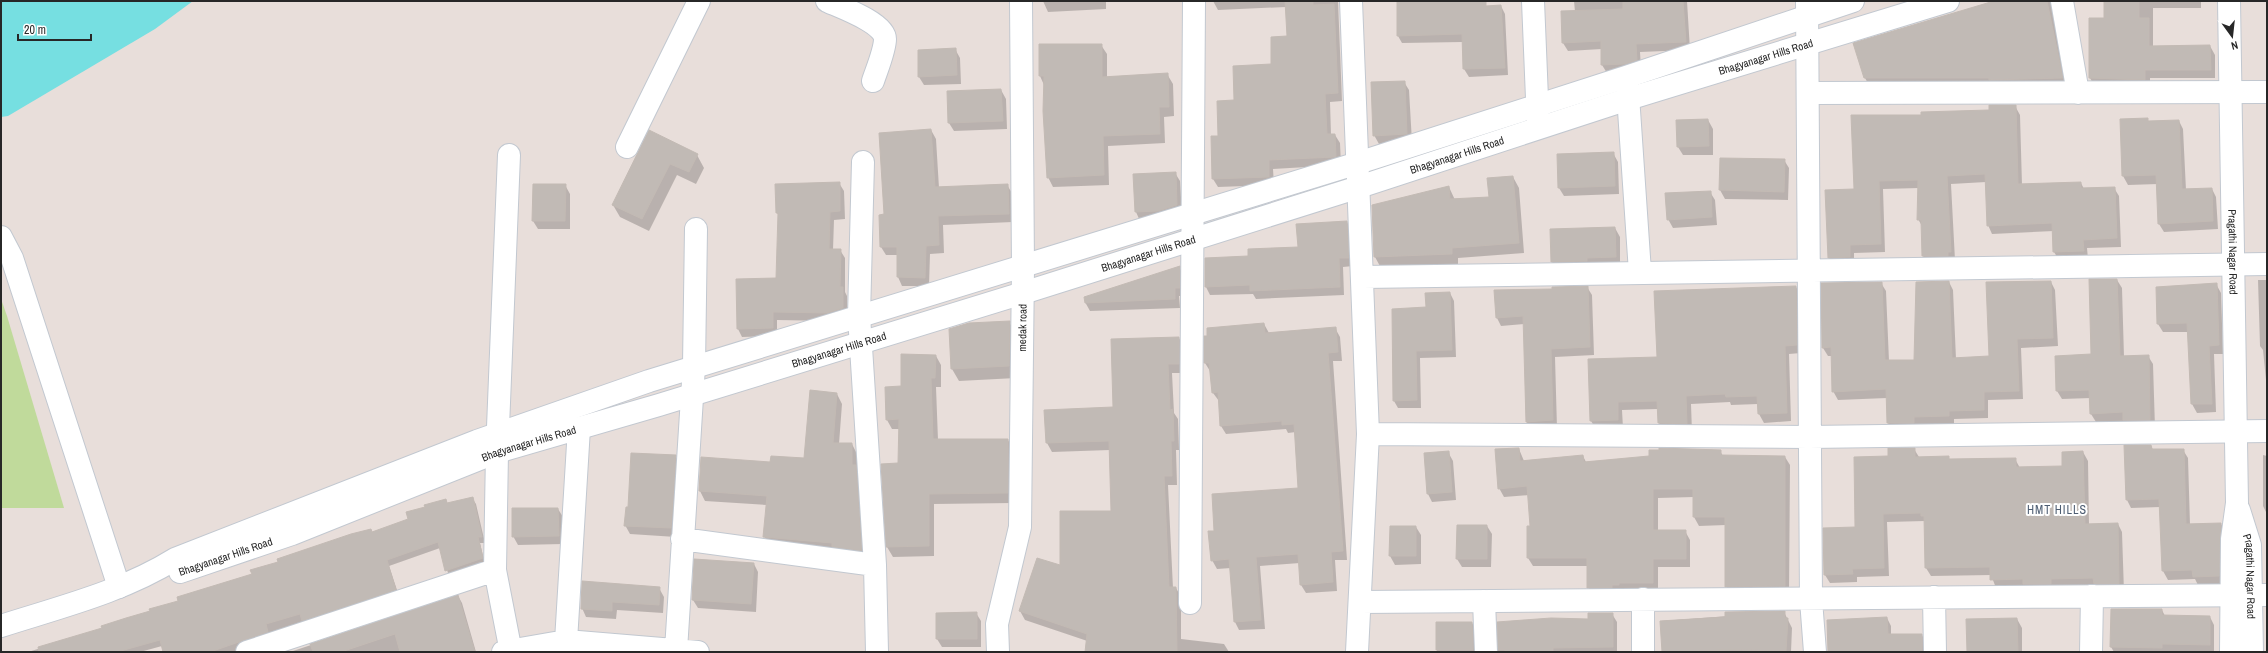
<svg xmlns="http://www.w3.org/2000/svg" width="2268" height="653" font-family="'Archivo Narrow',sans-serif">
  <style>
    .green { fill: #c0da9b }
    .water { fill: #76dfe1 }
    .shadow { fill: #0003 }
    .building { fill: #c1bab5; stroke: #c3bab4 }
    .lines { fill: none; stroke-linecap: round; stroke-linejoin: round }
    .street-casing { stroke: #c2c8d0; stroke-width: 24 }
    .secondary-casing { stroke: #c2c8d0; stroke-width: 24 }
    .street { stroke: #fff; stroke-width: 22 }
    .secondary { stroke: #fff; stroke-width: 22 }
    .labels { text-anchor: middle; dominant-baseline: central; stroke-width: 4; stroke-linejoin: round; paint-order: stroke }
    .street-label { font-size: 11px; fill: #272727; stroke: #fff }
    .neighbourhood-label { font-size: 12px; letter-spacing: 1px; fill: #4d5d72; stroke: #fff }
  </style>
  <rect width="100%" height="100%" fill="#e8deda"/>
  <path class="green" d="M1 299 7 316 64 508H1Z"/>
  <path class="water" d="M1 1H193L155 29 8 116 1 117Z"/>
  <path class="shadow" d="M1043 1H1106V9L1048 12Z
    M1213 1H1338L1342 101 1330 102 1331 135H1335L1340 143 1341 165 1273 169 1274 185 1218 187 1213 179 1219 137 1235 101 1272 65 1288 37 1286 7 1218 10Z
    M1397 1H1486V7L1501 6 1505 14 1508 75 1469 77 1464 69 1463 42 1402 43 1398 36Z
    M1574 1H1687L1690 50 1640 52 1641 68 1607 73 1602 65V49L1568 51 1563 43 1575 12Z
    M1999 1H2051L2071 94H1874L1865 78 1854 44Z
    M2105 1H2201V8H2153V47L2210 46 2215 55V78H2150V88L2095 87 2090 78V19H2105Z
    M1040 45H1101L1107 54V77L1167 74 1173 84 1174 116 1164 117 1165 143 1108 146 1109 185 1053 187 1048 177 1044 85 1040 76Z
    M955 49 960 58 961 84 924 85 919 77Z
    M1404 82 1409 90 1412 142 1379 144 1374 135Z
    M1001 90 1006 99 1007 129 954 131 949 123Z
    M2015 106 2020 115 2022 185 2081 183 2084 189 2114 188 2119 196 2121 247 2087 248 2088 259 2059 260 2054 252V231L1992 234 1988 225 1986 182 1951 184 1955 260 1928 265 1923 256 1922 226 1918 219 1919 188 1883 189 1885 252 1854 253V266H1834L1829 258 1855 190 1922 116 1990 111Z
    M2147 119 2149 122 2179 121 2183 129 2186 190 2212 189 2216 197 2218 229 2164 232 2159 224 2158 184 2128 185 2123 176 2121 120Z
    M1708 120 1713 129V155H1683L1678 147Z
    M931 130 936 139 939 188 1007 185 1012 193 1013 222 943 225 944 253 930 254 929 286H902L898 277V255H886L881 247 885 215Z
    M650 132 697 155 704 168 696 184 677 175 649 231 620 217 613 205Z
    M1613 153 1618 162 1619 194 1564 196 1559 188Z
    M1721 159 1784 160 1789 168 1788 200 1725 199 1720 190Z
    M1175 173 1180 181 1182 214 1140 221 1136 212 1134 175Z
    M1513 177 1519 188 1524 253 1458 258V265L1381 268 1375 257 1449 187 1455 200 1490 198Z
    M839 183 844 191 845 219 834 220 833 250H840L845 258V292L847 296V317L832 321 777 320V336L742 337 738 329 777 279 779 216 777 213Z
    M565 185 570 194V229H538L533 221Z
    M1710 192 1715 200 1717 225 1673 228 1668 219Z
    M1347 222 1351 230 1353 266 1343 267 1344 295 1256 299 1253 294 1210 295 1206 287 1249 256 1299 248Z
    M1615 228 1620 237V266L1557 270 1552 262Z
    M1179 267 1184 276V296H1179L1180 308 1090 311 1085 302Z
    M2117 280 2122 288 2124 357 2148 356 2153 364 2155 428 2129 429 2125 421 2096 422 2091 414V398L2062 399 2057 391 2092 355Z
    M2258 280H2267V390L2263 350 2260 346Z
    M1949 282 1953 290 1956 359 1990 357 2051 282 2055 290 2058 346 2021 348 2023 399 1988 400V418L1954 419V424L1918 425 1893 432 1888 423 1887 398 1838 400 1833 391 1832 356H1828L1823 348 1881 283 1886 291 1889 361H1915Z
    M2216 284 2221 293 2223 354H2214L2216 412 2197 413 2192 404 2188 332H2163L2158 324Z
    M1587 287 1592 295 1594 355 1555 357 1557 428 1531 429 1526 421 1524 324 1501 326 1497 318 1553 290Z
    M1796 287 1801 296V353L1789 354 1791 421 1764 423 1759 414 1758 404 1731 405 1730 402 1691 404 1692 432H1664L1659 423 1658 409 1622 410 1623 428 1596 429 1591 421 1658 358Z
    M1450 293 1454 301 1456 357 1420 358 1421 408H1398L1394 401 1427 308Z
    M1009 322 1016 334V378L959 381 952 369Z
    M1264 324 1269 333 1335 328 1340 337 1342 361H1333L1347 560H1335L1337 591 1306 593 1301 585 1300 563 1260 566 1265 629 1239 630 1235 622 1231 568 1217 569 1212 560 1299 488 1296 432 1288 433 1286 429 1226 434 1221 426 1219 401 1213 393 1210 371 1205 363Z
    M1179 338 1184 347V373H1172L1174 413 1178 419 1179 450H1176L1177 485H1168L1173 588H1176L1181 597V639L1224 644 1229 652H1120L1025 620 1020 611 1112 512 1110 450 1052 452 1047 443 1114 408Z
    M936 356 941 365V387H936L938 440H1008L1013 450V503L934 504V556L893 557 887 547 882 464H899L900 429H892L887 420 902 387Z
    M837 394 842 404 839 444H852L857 454V469L861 475 867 560 770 546 764 536 767 505 705 501 700 491 771 463 805 460Z
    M2151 446 2153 450H2183L2188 458 2190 525 2221 524 2226 533 2224 585H2198L2195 579 2168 580 2163 571 2160 507 2131 508 2127 500Z
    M1519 449 1524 461 1583 456 1586 462 1720 451 1723 456 1785 457 1790 465 1789 594 1731 595 1726 586V525L1699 526 1694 517V497L1658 498V531H1685L1690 540V567H1658V591L1593 596 1588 587V566H1533L1528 558 1531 527 1529 495 1504 497 1499 488Z
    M1914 449 1919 457H1948L1950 460 2015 459 2020 468 2063 467 2083 452 2088 461 2089 525 2118 524 2122 532 2124 592 1996 588 1991 575 1931 576 1926 568 1925 521 1887 522 1889 576 1857 577V582L1830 583 1825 575 1856 528 1889 457Z
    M1448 452 1453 461 1456 500 1432 502 1428 494Z
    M2263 455 2267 456V514L2263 506Z
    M675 456 680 465 676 537 630 534 625 525Z
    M472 498 476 504 485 543H480L485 564 449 576 440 548 389 566 399 596 237 652H164L162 646 140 652H28L103 629 409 520 426 508 446 500 447 504Z
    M558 509 563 517V544L518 545 513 536Z
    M1487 526 1492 534 1491 567H1462L1457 559Z
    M1391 527H1416L1421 535V564L1395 565 1390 556Z
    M754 564 758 572 756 612 698 608 693 600Z
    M659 588 664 597 663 613 617 610 616 619 586 617 582 608Z
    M458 596 462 603 476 652H290Z
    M2162 610 2165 616 2210 617 2214 625V652H2114L2111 647Z
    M1784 612 1792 628 1791 652H1663L1661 621Z
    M976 613 981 621V647H942L937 639Z
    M1612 614 1617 622V652H1498V623L1589 620Z
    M1887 618 1891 626V635H1922L1926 643V652H1829Z
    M2017 619 2022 628V652H1968Z
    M1437 623H1472L1477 631 1478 652H1437Z"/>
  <path class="building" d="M1285 1H1313V5L1334 4 1338 93 1325 94 1327 134H1335L1336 157 1269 160V177L1212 179 1211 136H1218L1217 101 1234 100 1233 66 1271 64V37L1287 36Z
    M1397 1H1486V6L1501 5 1505 68 1463 69 1462 34 1397 36Z
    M1623 1H1683L1686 42 1636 44 1637 60 1625 64 1601 65V41L1562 43 1561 11 1623 9Z
    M1994 1H2047L2063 78 1989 80V78H1864L1853 43Z
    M2104 1H2139V18H2149V46L2210 45 2211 70H2145V80L2089 78V18H2104Z
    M1039 44H1102V77L1168 73 1169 107H1159L1160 134 1103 136 1104 175 1047 178 1043 111 1044 76H1039Z
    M956 48 957 75 918 77V50Z
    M1405 81 1407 134 1373 136 1371 82Z
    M1001 89 1003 121 948 123 947 91Z
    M1989 105H2016L2018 184 2081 182V188L2115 187 2117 238 2083 240 2084 251 2053 252 2052 223 1987 226 1985 174 1947 176 1951 252H1948V256H1922L1921 220H1917L1918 180 1879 181 1881 244 1850 245V257L1828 258 1825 190 1854 189 1851 115H1921V112L1989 110Z
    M2148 118V121L2179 120 2182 189 2212 188 2213 221 2158 224 2156 175 2122 176 2120 119Z
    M1708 119 1709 146 1677 147 1676 120Z
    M931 129 935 187 1008 184 1009 214 938 216 939 245 926 246 925 278 897 277V247H880L879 215 884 214 879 133Z
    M649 130 698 154 689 172 670 164 642 219 612 205Z
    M1614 152 1615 186 1558 188 1557 154Z
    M1720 158 1785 159 1784 192 1719 190Z
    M1176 172 1177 205 1158 211 1135 212 1133 174Z
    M1513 176 1519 243 1452 248V254L1374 257 1372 205 1449 186 1450 199 1489 197 1487 178Z
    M840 182V211L830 212 829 249H841L840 287H843V308L827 313 773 312V328L737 329 736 279 776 278 778 213H776L775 184Z
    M533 184H566L565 221H532Z
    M1711 191 1712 217 1667 220 1665 193Z
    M1347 221 1349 258H1339L1340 287 1250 291V285L1205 287V258L1248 256V249L1298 247 1296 224Z
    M1615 227 1616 257 1587 258V261L1551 262 1550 229Z
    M1180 266V288H1175V299L1085 303 1084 297Z
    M2089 279H2117L2120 356 2149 355 2150 420H2123V412L2090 414 2089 390 2056 391 2055 356 2091 354Z
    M1949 281 1952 358 1989 356 1986 282 2051 281 2053 338 2017 339 2019 391 1984 392V410L1949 411V416L1914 417V423H1887L1886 389 1832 392 1831 347 1822 348 1821 283 1882 282 1885 360H1914L1916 282Z
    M2217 283 2219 345 2209 346 2212 404H2191L2187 323 2157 324 2156 287Z
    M1588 286 1590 347 1551 349 1553 420 1526 422 1523 316 1496 318 1494 290 1552 289V287Z
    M1796 286 1797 345 1785 346 1787 413 1758 414 1757 396 1726 397 1725 394 1686 396 1687 424 1658 423 1657 401 1618 402V420L1590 421 1588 359 1657 357 1654 291Z
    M1450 292 1452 350 1416 351 1417 400 1393 401 1392 309 1426 307 1425 293Z
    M1010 321 1009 366 951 369 949 329 969 323Z
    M1264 323 1265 333 1336 327 1338 352 1328 353 1343 551 1331 552 1333 582 1300 585 1298 554 1256 557 1261 620 1234 622 1229 559 1211 561 1208 531H1214L1212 494 1298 488 1294 424 1282 425V421L1220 426 1218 392 1212 393 1209 363H1204V336H1207V328Z
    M1179 337V364H1168L1170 410 1173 409 1174 441H1171L1172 476H1164L1169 587H1176L1177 652H1085L1087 634 1019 611 1037 558 1060 565V511H1111L1109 441 1046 443 1044 410 1113 407 1111 339Z
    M901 354 936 355 935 378H931L933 439H1008V493L929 494V546L886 547 881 464 898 463 899 419 886 420 885 387 901 386Z
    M810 390 837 393 833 443H852V465H856L862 551 832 547V543L763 537 767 496 699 491 701 457 770 462 771 456 804 458Z
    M2124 445H2151L2152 449H2184L2186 524 2221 523 2219 576 2193 577 2192 570 2162 571 2159 499 2126 500Z
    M1519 448 1520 461 1583 455 1584 462 1649 456V450H1659V448L1721 450V455L1785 456V586L1725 587V517H1693V489H1653V530H1686V559H1653V583H1619V585H1612V588H1587V558H1527V526H1530L1527 486 1498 489 1495 449Z
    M1888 448H1915V457L1949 456V459L2016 458V467L2062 466V452L2083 451 2085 524 2118 523 2119 584H2094L2093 578 2051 579V584H2023V579L1990 580V567L1925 568 1924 516H1921V513L1883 514 1884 568 1852 569 1853 574 1824 575 1823 528 1855 527 1854 457 1888 456Z
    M1449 451 1452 492 1427 494 1424 453Z
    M631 453 676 455 671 528 624 526 626 507H628Z
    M473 497 482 537H478L483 558 445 571 438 542 387 560 396 590 302 621 300 614 266 624 268 632 210 652H163L160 640 117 652H39L38 647 102 628 101 626 126 618 150 611 149 609 178 601 177 597 252 574 250 570 278 562 277 559 351 534 371 529 372 532 408 519 406 512 425 507 424 505 446 499 447 503Z
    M512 508H558L559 536 512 537Z
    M1457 525H1487V559H1456Z
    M1390 526H1416V556H1389Z
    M694 559 754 563 751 604 692 600Z
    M582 581 660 587 659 605 612 602V611L581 609Z
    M458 595 475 652H400L395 634 341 652H313L310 644Z
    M2111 609H2162V615L2210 616V645L2162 644V648L2110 647Z
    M1785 611V618H1788L1786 651 1734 650 1662 652 1660 621 1725 617V612Z
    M977 612V639H936V613Z
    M1588 613H1613V647L1553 648V652H1505V650H1498L1497 622 1551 618 1588 619Z
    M1887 617 1888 634H1922V652H1828L1827 620Z
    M2017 618 2018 652H1967L1966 619Z
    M1436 622H1472L1473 650H1436Z"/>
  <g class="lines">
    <defs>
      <path id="street" d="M827 1C840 7 885 23 885 39 885 50 877 69 873 81
        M1351 1 1368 434 1357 652
        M1533 1 1538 123
        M1807 1 1811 600 1815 652
        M2062 1 2078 93
        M1627 81 1640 272
        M1808 93 2267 92
        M627 147 699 1
        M509 155 497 452 495 570 511 652
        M863 162 859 316 875 565 877 652
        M1 237 12 258 119 587
        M1363 277 2267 264
        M579 428 566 641 698 652
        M1368 434 1809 437 2267 431
        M682 539 875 565
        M1934 597 1935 652
        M1484 601 1486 652
        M1360 602 2267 595
        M1190 603 1194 1
        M676 650 694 366 696 229
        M247 652 495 570
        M503 652 566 641
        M1643 652V599
        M2091 652 2092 596"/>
      <g id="secondary">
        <path id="s1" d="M2229 1 2237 503 2232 539 2231 652"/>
        <path id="s2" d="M2239 510 2250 545 2252 652"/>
        <path id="s3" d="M180 572 292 534 497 452 659 405 1023 293 1359 187 1628 99 1948 1"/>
        <path d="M1 626C60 607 122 592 175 559L477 441 649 381 1358 163 1626 77 1853 1"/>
        <path id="s4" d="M998 652 997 624 1020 527 1023 267 1021 1"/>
      </g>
    </defs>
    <use href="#street" class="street-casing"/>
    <use href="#secondary" class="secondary-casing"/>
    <use href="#street" class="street"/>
    <use href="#secondary" class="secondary"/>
  </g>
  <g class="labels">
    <g class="street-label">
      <text stroke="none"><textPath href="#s3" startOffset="1668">Bhagyanagar Hills Road</textPath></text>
      <text stroke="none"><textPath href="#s3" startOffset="1344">Bhagyanagar Hills Road</textPath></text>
      <text stroke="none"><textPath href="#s1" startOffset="251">Pragathi Nagar Road</textPath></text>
      <text stroke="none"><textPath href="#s3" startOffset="1020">Bhagyanagar Hills Road</textPath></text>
      <text stroke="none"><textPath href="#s4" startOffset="327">medak road</textPath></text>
      <text stroke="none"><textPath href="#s3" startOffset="696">Bhagyanagar Hills Road</textPath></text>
      <text stroke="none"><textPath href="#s3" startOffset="372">Bhagyanagar Hills Road</textPath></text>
      <text stroke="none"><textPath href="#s3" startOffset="48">Bhagyanagar Hills Road</textPath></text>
      <text stroke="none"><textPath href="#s2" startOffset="68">Pragathi Nagar Road</textPath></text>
    </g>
    <g class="neighbourhood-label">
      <text x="2057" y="510">HMT HILLS</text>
    </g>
  </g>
  <rect width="2268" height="653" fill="none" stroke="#272727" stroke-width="4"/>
  <g transform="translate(2232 36) rotate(165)" stroke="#ffffff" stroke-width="3" paint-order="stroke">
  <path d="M0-3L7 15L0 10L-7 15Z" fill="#272727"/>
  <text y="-6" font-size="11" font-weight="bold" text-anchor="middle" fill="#272727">N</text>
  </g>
  <path d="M18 34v6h73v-6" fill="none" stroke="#272727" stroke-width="2"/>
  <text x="24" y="34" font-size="12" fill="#272727" stroke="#ffffff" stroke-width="3" paint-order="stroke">20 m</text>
</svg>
